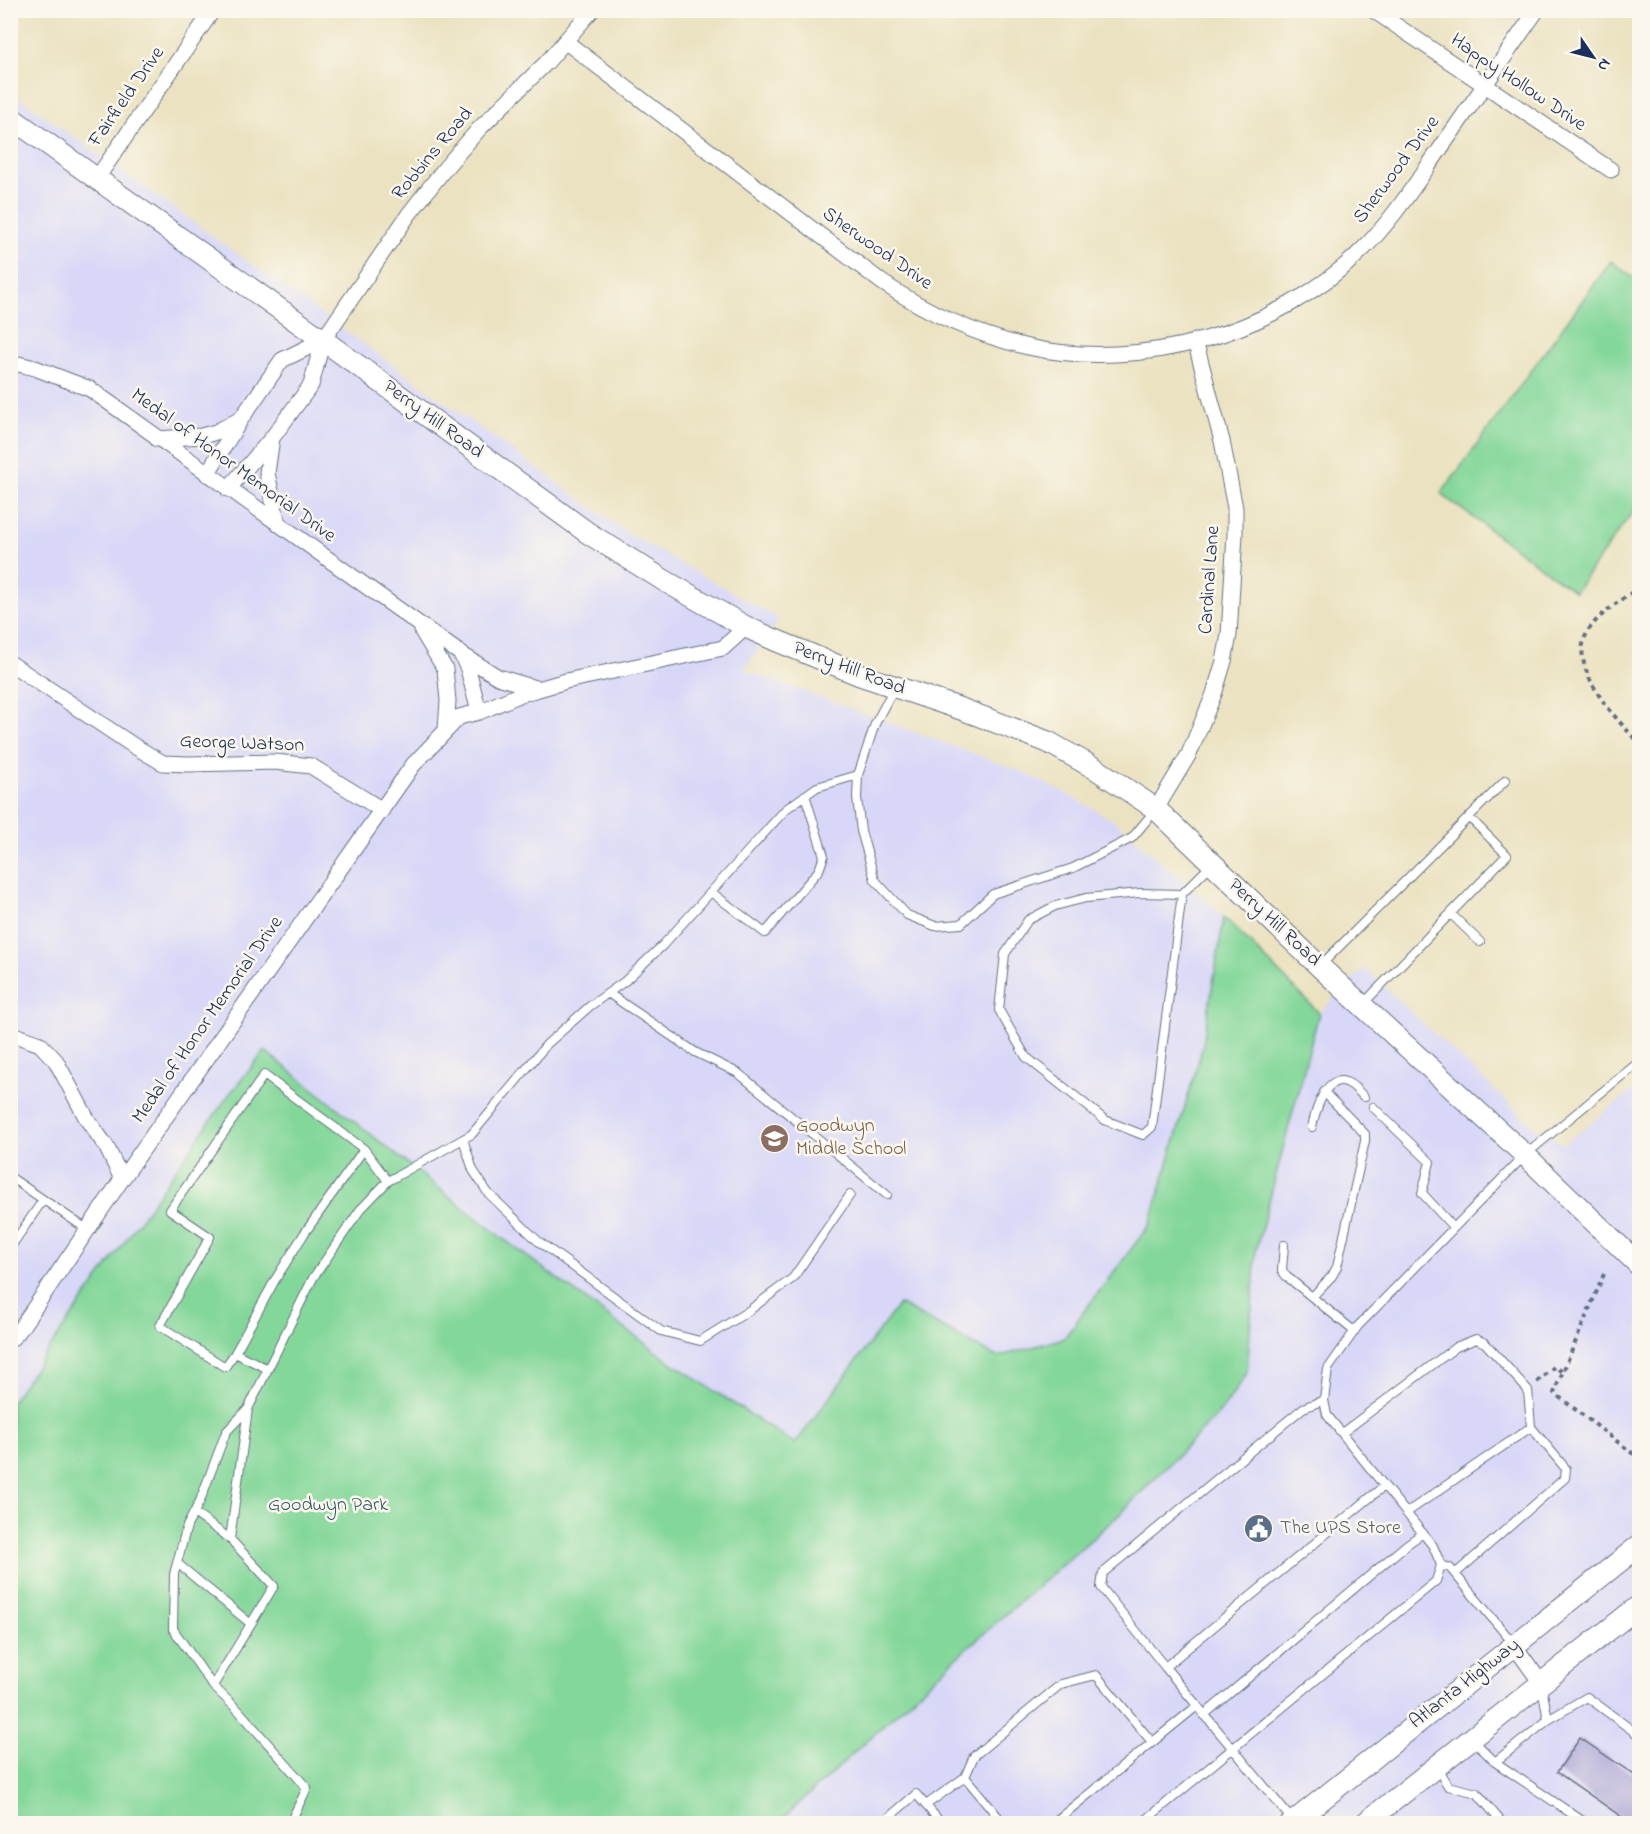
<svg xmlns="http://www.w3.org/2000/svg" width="1650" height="1834" font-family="'Indie Flower',sans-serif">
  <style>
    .built { fill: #d8d7f8 }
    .green { fill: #83d799; stroke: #4f837c; stroke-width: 1.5 }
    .building { fill: #aca6d7 }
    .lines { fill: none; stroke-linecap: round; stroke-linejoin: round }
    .service-casing { stroke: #636e80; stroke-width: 10 }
    .minor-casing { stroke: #636e80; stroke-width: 17 }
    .secondary-casing { stroke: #636e80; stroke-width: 23 }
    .path { stroke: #636e80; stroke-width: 4; stroke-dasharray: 4.5 4.5; stroke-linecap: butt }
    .service { stroke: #fff; stroke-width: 8 }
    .minor { stroke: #fff; stroke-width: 15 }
    .secondary { stroke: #fff; stroke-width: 21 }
    .labels { text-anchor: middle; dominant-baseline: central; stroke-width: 5; stroke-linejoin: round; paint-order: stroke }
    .street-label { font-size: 20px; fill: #1b2f5e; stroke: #fbf7ec }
    .education-label { font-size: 20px; fill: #785e54; stroke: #fbf7ec; text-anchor: start }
    .park-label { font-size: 20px; fill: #35596d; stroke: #fbf7ec }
    .service-label { font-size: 20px; fill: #4e5e75; stroke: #fbf7ec; text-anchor: start }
  </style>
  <rect width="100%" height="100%" fill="#fbf7ec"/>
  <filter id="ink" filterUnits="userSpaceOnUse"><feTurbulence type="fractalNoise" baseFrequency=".0167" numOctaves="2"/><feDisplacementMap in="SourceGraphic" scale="12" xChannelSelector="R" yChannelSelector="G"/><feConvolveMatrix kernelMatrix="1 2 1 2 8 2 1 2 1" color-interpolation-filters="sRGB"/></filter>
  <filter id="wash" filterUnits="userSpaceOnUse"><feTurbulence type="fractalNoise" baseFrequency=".008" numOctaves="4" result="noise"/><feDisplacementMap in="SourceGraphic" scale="24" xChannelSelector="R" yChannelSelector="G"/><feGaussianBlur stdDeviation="1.35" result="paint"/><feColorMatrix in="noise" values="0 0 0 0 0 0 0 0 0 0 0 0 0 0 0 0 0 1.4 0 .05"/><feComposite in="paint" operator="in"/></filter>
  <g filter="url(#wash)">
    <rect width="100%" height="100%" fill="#eae2c0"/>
    <path class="built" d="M11 92 630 535 779 619 744 670 1018 770 1061 791 1114 821 1224 917 1202 1049 1150 1224 1064 1338 997 1357 899 1304 795 1444 669 1361 502 1238 265 1051 11 1402Z
      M1364 968 1534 1127 1564 1144 1639 1085V1823L778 1824 965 1650 1119 1515 1223 1409 1247 1373 1256 1250 1319 1013Z"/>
    <path class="green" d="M1611 261 1639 282V503L1575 592 1441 494Z
      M1224 917 1319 1013 1256 1250 1247 1373 1223 1409 1119 1515 965 1650 778 1823 11 1824V1402L228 1096 265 1051 502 1238 669 1361 795 1444 899 1304 997 1357 1064 1338 1150 1224 1202 1049Z"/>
    <g id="blocks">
      <path class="building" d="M1580 1738 1640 1779V1824H1632L1557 1772Z"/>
    </g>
  </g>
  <g filter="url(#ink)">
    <use href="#blocks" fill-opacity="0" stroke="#636e80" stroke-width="1.5"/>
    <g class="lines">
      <defs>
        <path id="service" d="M894 688 875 724 858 775 857 798 861 831 875 880 907 915 935 926 961 924 993 894 1073 868 1132 838 1156 809
          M1469 817 1506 780
          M711 892 765 933 819 870 824 856 805 795
          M1182 894 1140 893 1086 898 1055 906 1028 920 1005 954 999 1010 1026 1057 1105 1120 1143 1135 1152 1127 1182 894 1211 865
          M1451 914 1480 942
          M1321 965 1469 817 1507 855 1363 1004
          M608 993 695 1052 738 1073 887 1195
          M1373 1107 1430 1162 1422 1193 1453 1227
          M1312 1127C1315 1113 1326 1069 1350 1084 1355 1087 1360 1093 1364 1097
          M463 1139 473 1170 488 1193 538 1241 661 1331 700 1341 747 1312 793 1278 850 1195
          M10 1177 88 1230
          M1284 1245 1282 1270 1286 1276 1354 1331
          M10 1248 43 1200
          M1313 1296 1332 1276 1337 1267 1365 1141V1134L1324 1092
          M235 1353 225 1367 160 1326 210 1237 170 1210 264 1075 364 1149 388 1181
          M268 1369 235 1353 275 1280 304 1234 364 1149
          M1324 1400 1303 1408 1103 1573 1101 1587 1165 1667 1384 1486
          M1342 1433 1456 1347 1476 1339 1485 1343 1528 1390 1531 1427 1566 1469 1565 1478 1455 1574
          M194 1513 230 1539 274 1586 213 1686 173 1629 174 1574 187 1526 200 1501 226 1432 248 1409 313 1278 360 1210 388 1181 472 1134 547 1044 590 1006 625 981 663 945 786 809 817 787 858 775
          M1406 1513 1531 1427
          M230 1539 248 1409
          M177 1563 251 1624
          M1441 1565 1450 1568 1513 1643
          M1165 1667 1293 1821
          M213 1686 239 1711 307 1788 292 1819 287 1824
          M1542 1687 1548 1720
          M1204 1715 1406 1545 1423 1533
          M1473 1740 1495 1762
          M1437 1768 1448 1786 1477 1793 1503 1824
          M965 1777 1004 1824
          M926 1805 965 1777 974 1756 1061 1684 1096 1675 1152 1742
          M881 1824 916 1794 942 1824
          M1052 1824 1197 1706
          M1141 1824 1436 1581 1441 1565 1433 1546 1327 1415 1324 1400 1328 1369 1358 1326 1525 1155 1640 1061
          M1587 1824 1495 1762 1548 1720 1587 1697 1640 1736"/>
        <path id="minor" d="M1373 10 1611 170
          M566 42 883 283C928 313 976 335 1028 347 1141 372 1277 333 1360 252 1391 222 1414 186 1438 152 1471 104 1504 57 1537 10
          M97 178 213 10
          M10 362 35 368 90 389 461 654 468 669 479 712
          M272 438 267 473 278 524
          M157 439 202 436 216 432 241 419
          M207 474 241 419 282 360 323 340
          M228 489 272 438 311 385 323 340 409 214 446 167 479 129 547 62 592 10
          M422 631 445 669 448 701 446 729
          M461 654 498 677 538 689
          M10 663 134 746 163 763 188 764 275 762 311 766 382 810
          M1156 809 1189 754 1214 694 1224 661 1229 635 1235 534V508L1222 441 1195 341
          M10 1035H15L40 1044 56 1061 87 1119 106 1146 122 1179
          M10 1340 18 1332 122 1179 413 765 459 717 479 712 521 694 566 681 723 648 746 627
          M1514 1645 1541 1683"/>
        <path id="secondary" d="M10 117 323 340 588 533 665 581 746 627 775 640 860 675 964 710 1048 742 1096 769 1156 809 1319 966 1525 1155 1640 1266
          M1291 1824 1640 1545
          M1364 1824 1640 1605"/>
      </defs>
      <use href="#service" class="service-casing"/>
      <use href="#minor" class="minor-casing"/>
      <use href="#secondary" class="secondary-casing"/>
      <path class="path" d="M1640 587C1623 599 1596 615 1587 633 1567 668 1617 720 1640 744
        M1604 1274 1554 1393 1640 1459
        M1537 1382 1554 1367 1563 1372"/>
      <use href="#service" class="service"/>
      <use href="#minor" class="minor"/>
      <use href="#secondary" class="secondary"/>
    </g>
  </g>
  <defs>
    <symbol id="school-disc" viewBox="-11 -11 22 22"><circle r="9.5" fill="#8d6e63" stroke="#fbf7ec"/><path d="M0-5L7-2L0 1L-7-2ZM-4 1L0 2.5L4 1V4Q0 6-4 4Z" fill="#fff"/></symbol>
    <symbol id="civic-disc" viewBox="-11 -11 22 22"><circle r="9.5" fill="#5c6f8a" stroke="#fbf7ec"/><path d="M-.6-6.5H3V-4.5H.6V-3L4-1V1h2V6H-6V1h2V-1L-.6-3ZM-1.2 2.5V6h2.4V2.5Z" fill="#fff"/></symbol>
  </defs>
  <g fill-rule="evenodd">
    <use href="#school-disc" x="758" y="1122" width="33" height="33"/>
    <use href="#civic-disc" x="1242" y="1512" width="33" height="33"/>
  </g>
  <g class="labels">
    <g class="street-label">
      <text transform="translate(1518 83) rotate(34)">Happy Hollow Drive</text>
      <text transform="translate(127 97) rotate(-55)">Fairfield Drive</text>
      <text transform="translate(433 154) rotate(-50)">Robbins Road</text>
      <text transform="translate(1397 170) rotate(-53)">Sherwood Drive</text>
      <text transform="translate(877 249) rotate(35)">Sherwood Drive</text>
      <text transform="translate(433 420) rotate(36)">Perry Hill Road</text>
      <text transform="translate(233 466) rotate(36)">Medal of Honor Memorial Drive</text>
      <text transform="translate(1210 580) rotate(-86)">Cardinal Lane</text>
      <text transform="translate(849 669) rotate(21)">Perry Hill Road</text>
      <text transform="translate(242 744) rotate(2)">George Watson</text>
      <text transform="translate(1274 923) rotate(43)">Perry Hill Road</text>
      <text transform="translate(208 1020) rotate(-55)">Medal of Honor Memorial Drive</text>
      <text transform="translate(1465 1684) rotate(-38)">Atlanta Highway</text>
    </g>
    <g class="education-label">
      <text x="796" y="1126">Goodwyn<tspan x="796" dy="23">Middle School</tspan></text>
    </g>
    <g class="park-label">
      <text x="328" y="1505">Goodwyn Park</text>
    </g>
    <g class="service-label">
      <text x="1280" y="1528">The UPS Store</text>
    </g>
  </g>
  <rect width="1650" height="1834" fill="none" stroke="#fbf7ec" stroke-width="36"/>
  <g transform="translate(1593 57) rotate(125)" stroke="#fbf7ec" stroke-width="4.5" paint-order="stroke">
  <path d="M0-4.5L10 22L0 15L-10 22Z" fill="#1b2f5e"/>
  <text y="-9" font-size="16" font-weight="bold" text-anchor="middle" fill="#1b2f5e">N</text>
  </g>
</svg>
